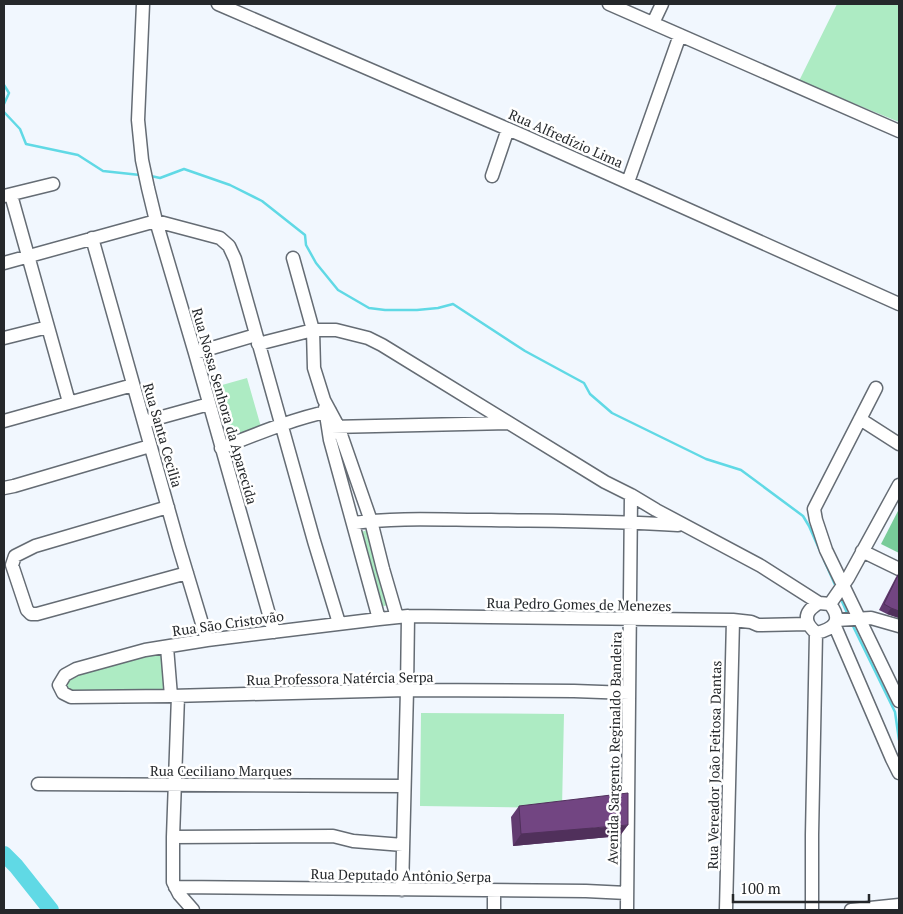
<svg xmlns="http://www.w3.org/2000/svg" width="903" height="914" font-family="'PT Serif',serif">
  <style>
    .green { fill: #adebc3 }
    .forest { fill: #78cb99 }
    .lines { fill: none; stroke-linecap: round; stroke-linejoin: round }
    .stream { stroke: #60d9e5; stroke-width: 2.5 }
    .river { stroke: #60d9e5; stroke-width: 16 }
    .minor-casing { stroke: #656c74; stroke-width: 15 }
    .minor { stroke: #fff; stroke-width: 12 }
    .wall { fill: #623b70 }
    .shaded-wall { fill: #50305b }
    .building { fill: #724582; stroke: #50305b }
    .labels { text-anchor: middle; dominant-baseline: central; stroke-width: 5; stroke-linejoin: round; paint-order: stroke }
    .street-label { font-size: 14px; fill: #25282b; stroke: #fff }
  </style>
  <rect width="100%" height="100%" fill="#f1f7fe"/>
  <path class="green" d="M837 4H899V122L799 81Z
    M247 378 261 427 229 436 215 387Z
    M371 529 391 604 381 607 361 532Z
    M157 650 164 656V690L81 693 69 691 66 688 65 678Z
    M421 713 564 714 562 808 420 806Z"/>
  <path class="forest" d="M899 509V553L881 544Z"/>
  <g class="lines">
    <path class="stream" d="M4 85 9 93 4 104
      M4 112 20 129 26 144 78 155 103 171 140 175
      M151 176 160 178 184 169 230 185 262 201 305 235 306 245 316 263 338 290 369 308 385 310H417L438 308 453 304 525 351 584 383 590 394 612 413 706 459 741 470 803 516 809 526 820 551
      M824 560 836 587
      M840 597 848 615
      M852 624 895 712 899 740"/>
    <path class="river" d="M4 854 16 866 51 910"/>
    <defs>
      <path id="minor" d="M143 4 138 120 142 160 148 188 156 221 195 353 274 632
        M218 4 524 136 899 304
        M609 4 899 131
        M653 23 662 4
        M492 176 508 129
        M628 182 680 35
        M11 195 69 402
        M4 196 53 184
        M92 238 179 547 207 640
        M293 258 313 330 314 368 324 400 338 426 371 521 383 569 397 617
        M4 263 156 221 220 238 229 246 235 259 314 541 339 623
        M4 338 48 327
        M258 344 313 330H336L368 338 382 345 605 482 631 495 656 510 761 566 819 603
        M195 353 256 335
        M876 388 814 509 816 520 826 550 899 701
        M325 408 330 440 379 619
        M860 419 899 444
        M4 421 133 385
        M144 422 209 404
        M331 427 509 423
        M221 448C257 434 292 419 330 411
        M4 488 14 486 150 446
        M168 507 35 546 15 556 12 565 27 610 31 614H37L187 573
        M353 523C398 517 445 520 491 520 553 521 616 521 678 525
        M862 551 899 569
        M819 603 830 604C843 621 834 629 816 633 813 630 809 626 808 623 804 613 812 607 819 603Z
        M830 604 848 578 899 485
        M836 620 871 618 899 626
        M834 624 892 759 899 773
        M167 647 171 696
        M629 693 574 691 407 690 171 696 71 697 63 693 59 685 65 675 76 669 145 650 207 640 379 619 408 616 733 620 751 622 758 625 808 624
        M178 696 173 837V882L179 894 193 910
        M38 784 404 786
        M173 837 333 836 353 841 403 845
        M175 887 586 891 627 893
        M402 890 407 690 408 616
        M494 910V891
        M627 910 631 495
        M726 910 733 620
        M812 910V835L816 633
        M851 910 899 905"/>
    </defs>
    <use href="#minor" class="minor-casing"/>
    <use href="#minor" class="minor"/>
  </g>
  <path class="wall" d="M899 573V618L887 614 879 610 896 577Z
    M519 806 620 836 513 846 511 817Z"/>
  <path class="shaded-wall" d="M891 608 899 611V618L887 614Z
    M628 825 620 836 513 846 521 834Z"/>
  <path class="building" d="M899 573V611L891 608 884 604Z
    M628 793V825L521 834 519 806Z"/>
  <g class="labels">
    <g class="street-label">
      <text transform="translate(566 138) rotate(24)">Rua Alfredízio Lima</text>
      <text transform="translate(225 406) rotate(74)">Rua Nossa Senhora da Aparecida</text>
      <text transform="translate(163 435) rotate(74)">Rua Santa Cecilia</text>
      <text transform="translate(579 604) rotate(1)">Rua Pedro Gomes de Menezes</text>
      <text transform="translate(228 623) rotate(-8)">Rua São Cristovão</text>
      <text transform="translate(340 678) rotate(-1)">Rua Professora Natércia Serpa</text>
      <text transform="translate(614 748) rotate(-89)">Avenida Sargento Reginaldo Bandeira</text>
      <text transform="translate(714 765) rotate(-89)">Rua Vereador João Feitosa Dantas</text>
      <text x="221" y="770">Rua Ceciliano Marques</text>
      <text transform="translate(401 875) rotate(1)">Rua Deputado Antônio Serpa</text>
    </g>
  </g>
  <rect width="903" height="914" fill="none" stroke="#25282b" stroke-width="10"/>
  <path d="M733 894v8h136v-8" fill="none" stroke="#25282b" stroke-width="2.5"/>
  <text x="740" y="894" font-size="15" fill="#25282b" stroke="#ffffff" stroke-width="4" paint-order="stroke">100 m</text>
</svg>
